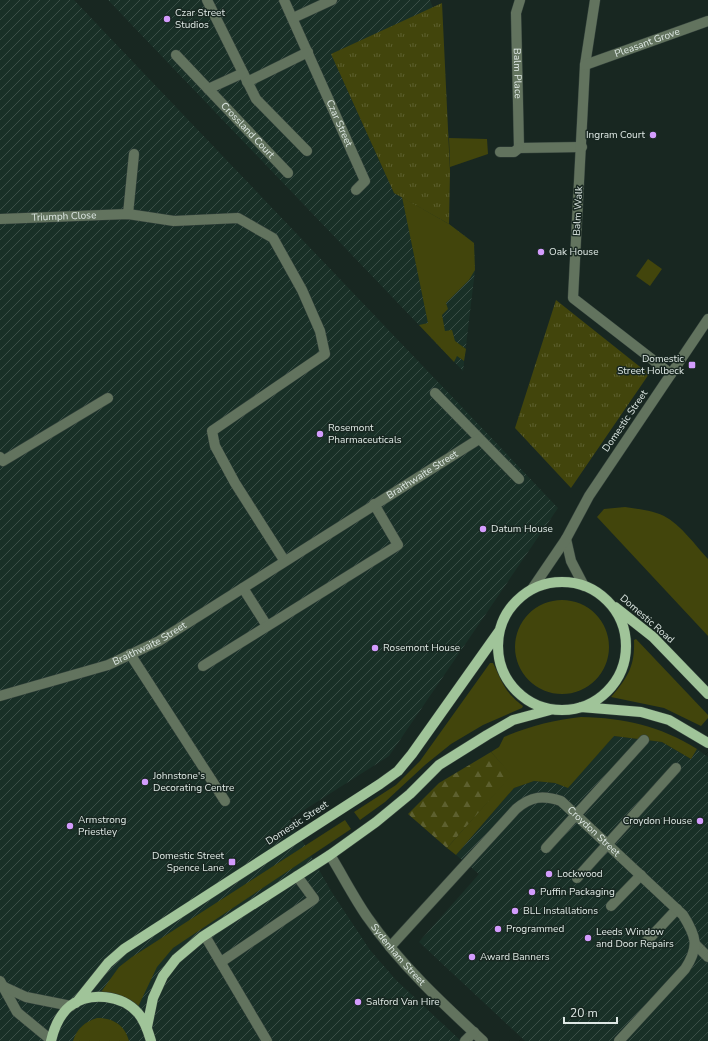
<svg xmlns="http://www.w3.org/2000/svg" width="708" height="1041" font-family="'Nunito Sans',sans-serif">
  <style>
    .industrial { fill: url(#industrial-furrows) }
    .green { fill: #42450c }
    .forest { fill: url(#forest-firs) }
    .park { fill: url(#park-tufts) }
    .lines { fill: none; stroke-linecap: round; stroke-linejoin: round }
    .minor-casing { stroke: #34423c; stroke-width: 11 }
    .major-casing { stroke: #34423c; stroke-width: 11 }
    .minor { stroke: #62735e; stroke-width: 10 }
    .major { stroke: #a0c499; stroke-width: 10 }
    .poi-dot { fill: #d39cfd; stroke: #182721; stroke-width: 1.5 }
    .labels { text-anchor: middle; dominant-baseline: central; stroke-width: 3; stroke-linejoin: round; paint-order: stroke }
    .poi-label { font-size: 10px; fill: #dfe9e5; stroke: #182721; text-anchor: start }
    .street-label { font-size: 10px; fill: #dfe9e5; stroke: #182721 }
  </style>
  <defs>
    <pattern id="industrial-furrows" width="10" height="10" patternUnits="userSpaceOnUse"><rect width="10" height="10" fill="#193027"/><path d="M-1 1l2-2M0 10L10 0M9 11l2-2" fill="none" stroke="#3a4e46"/></pattern>
    <pattern id="forest-firs" width="22" height="20" patternUnits="userSpaceOnUse"><rect width="22" height="20" fill="#42450c"/><path d="M5 1l3.5 6h-7zM16 11l3.5 6h-7z" fill="#5d602f"/></pattern>
    <pattern id="park-tufts" width="24" height="20" patternUnits="userSpaceOnUse"><rect width="24" height="20" fill="#42450c"/><path d="M3 7l-1-3M5 7V3M7 7l1-3M15 17l-1-3M17 17v-4M19 17l1-3" fill="none" stroke="#5d602f"/></pattern>
  </defs>
  <rect width="100%" height="100%" fill="#182721"/>
  <path class="industrial" d="M0 0H74L558 508 389 756 290 819 331 891 370 950 396 980 461 1041H0Z
    M108 0H430L433 8 331 54 394 193 449 224 474 243 475 270 463 371Z
    M614 736 662 742 691 759 697 749 708 757V1041H525L419 942 479 874 456 855 514 788 534 781 555 783 568 787Z"/>
  <path class="green" d="M449 138 487 139 488 154 450 167Z
    M402 197 449 224 474 243 475 270 469 280 446 303 448 309 442 315 445 331 452 330 455 341 466 349 464 361 457 356 454 362 419 325 428 323Z
    M648 259 662 269 650 286 636 276Z
    M625 507C638 509 652 510 664 516 681 525 695 545 708 559V636L597 517 604 509Z
    M515 647a47 47 0 1 1 94 0a47 47 0 1 1-94 0Z
    M636 639 708 715V718L701 726 664 708 611 697C628 677 635 666 634 640Z
    M490 663H493C504 685 503 690 523 706L522 708 483 725 451 744 425 765 385 802 360 820 354 812 396 785 420 761Z
    M581 717C625 718 660 726 697 749L691 759 662 742 614 736 568 788 555 783 534 781 514 788 456 855 447 848 511 775 491 752 499 747 504 737C530 726 553 720 581 717Z
    M345 820 351 829 173 948 157 967 137 1009 101 992 119 967 132 957Z
    M97 1018C113 1018 125 1025 129 1041H73C77 1028 85 1022 97 1018Z"/>
  <path class="forest" d="M491 752 512 775 447 848 408 814 439 783Z"/>
  <path class="park" d="M442 3 450 171 449 224 394 193 331 54Z
    M556 300 649 374 571 488 515 428Z"/>
  <g class="lines">
    <defs>
      <g id="minor">
        <path d="M207 0 256 99 307 151"/>
        <path id="s1" d="M284 0 365 181 356 190"/>
        <path id="s2" d="M520 0 516 13 519 148 582 147"/>
        <path d="M595 0 585 65 573 298 671 374"/>
        <path d="M293 18 332 0"/>
        <path id="s3" d="M176 55 288 173"/>
        <path id="s4" d="M585 65 708 21"/>
        <path d="M247 82 308 52"/>
        <path d="M208 89 243 73"/>
        <path d="M500 152H514L519 148"/>
        <path d="M128 214 134 154"/>
        <path id="s5" d="M0 219 128 214 174 221 238 218 273 238 302 290 320 331 325 354 212 431 215 446 235 483 284 560"/>
        <path d="M435 393 519 479"/>
        <path d="M0 457 3 461 108 398"/>
        <path d="M566 539 571 561 584 586"/>
        <path d="M243 588 267 626"/>
        <path d="M532 589 566 539 589 496 708 319"/>
        <path d="M130 654 225 801"/>
        <path d="M203 666 398 545 374 504"/>
        <path id="s6" d="M0 696 108 665 159 641 479 439"/>
        <path d="M546 848 644 740"/>
        <path id="s7" d="M330 855C343 876 354 898 368 918 400 964 442 1003 483 1041"/>
        <path d="M577 878 676 768"/>
        <path d="M611 906 641 875"/>
        <path d="M205 936 267 1041"/>
        <path d="M647 941 677 909"/>
        <path d="M696 945 708 957"/>
        <path id="s8" d="M390 947 516 809C531 796 543 795 561 801L683 915C696 936 700 946 685 969L619 1041"/>
        <path d="M221 962 314 899 297 876"/>
        <path d="M0 981 17 1012 51 1040"/>
        <path d="M0 985 26 997 71 1006"/>
        <path d="M465 1041 474 1032"/>
      </g>
      <path id="major" d="M498 646a64 64 0 1 1 128 0a64 64 0 1 1-128 0Z
        M615 607 653 637 708 694
        M581 707 641 712 669 720 708 743
        M76 1003 108 963 124 949 380 784 398 771 412 754 500 630
        M147 1027 153 998 163 976 176 959 202 937 330 855 376 822 410 794 439 765 487 735 513 720 550 710
        M51 1041C54 1028 59 1015 70 1006 90 991 122 995 138 1013 145 1021 148 1031 151 1041"/>
    </defs>
    <use href="#minor" class="minor-casing"/>
    <use href="#major" class="major-casing"/>
    <use href="#minor" class="minor"/>
    <use href="#major" class="major"/>
  </g>
  <g class="poi-dot">
    <circle cx="167" cy="19" r="4"/>
    <circle cx="653" cy="135" r="4"/>
    <circle cx="541" cy="252" r="4"/>
    <rect x="688" y="361" width="8" height="8" rx="2"/>
    <circle cx="320" cy="434" r="4"/>
    <circle cx="483" cy="529" r="4"/>
    <circle cx="375" cy="648" r="4"/>
    <circle cx="145" cy="782" r="4"/>
    <circle cx="700" cy="821" r="4"/>
    <circle cx="70" cy="826" r="4"/>
    <rect x="228" y="858" width="8" height="8" rx="2"/>
    <circle cx="549" cy="874" r="4"/>
    <circle cx="532" cy="892" r="4"/>
    <circle cx="515" cy="911" r="4"/>
    <circle cx="498" cy="929" r="4"/>
    <circle cx="588" cy="938" r="4"/>
    <circle cx="472" cy="957" r="4"/>
    <circle cx="358" cy="1002" r="4"/>
  </g>
  <g class="labels">
    <g class="poi-label">
      <text x="175" y="13">Czar Street<tspan x="175" dy="12">Studios</tspan></text>
      <text x="645" y="135" text-anchor="end">Ingram Court</text>
      <text x="549" y="252">Oak House</text>
      <text x="684" y="359" text-anchor="end">Domestic<tspan x="684" dy="12">Street Holbeck</tspan></text>
      <text x="328" y="428">Rosemont<tspan x="328" dy="12">Pharmaceuticals</tspan></text>
      <text x="491" y="529">Datum House</text>
      <text x="383" y="648">Rosemont House</text>
      <text x="153" y="776">Johnstone's<tspan x="153" dy="12">Decorating Centre</tspan></text>
      <text x="78" y="820">Armstrong<tspan x="78" dy="12">Priestley</tspan></text>
      <text x="692" y="821" text-anchor="end">Croydon House</text>
      <text x="224" y="856" text-anchor="end">Domestic Street<tspan x="224" dy="12">Spence Lane</tspan></text>
      <text x="557" y="874">Lockwood</text>
      <text x="540" y="892">Puffin Packaging</text>
      <text x="523" y="911">BLL Installations</text>
      <text x="506" y="929">Programmed</text>
      <text x="596" y="932">Leeds Window<tspan x="596" dy="12">and Door Repairs</tspan></text>
      <text x="480" y="957">Award Banners</text>
      <text x="366" y="1002">Salford Van Hire</text>
    </g>
    <g class="street-label">
      <text stroke="none"><textPath href="#s4" startOffset="66">Pleasant Grove</textPath></text>
      <text stroke="none"><textPath href="#s2" startOffset="74">Balm Place</textPath></text>
      <text stroke="none"><textPath href="#s1" startOffset="135">Czar Street</textPath></text>
      <text stroke="none"><textPath href="#s3" startOffset="104">Crossland Court</textPath></text>
      <text transform="translate(578 211) rotate(-87)">Balm Walk</text>
      <text stroke="none"><textPath href="#s5" startOffset="64">Triumph Close</textPath></text>
      <text transform="translate(625 421) rotate(-56)">Domestic Street</text>
      <text stroke="none"><textPath href="#s6" startOffset="480">Braithwaite Street</textPath></text>
      <text transform="translate(647 619) rotate(41)">Domestic Road</text>
      <text stroke="none"><textPath href="#s6" startOffset="159">Braithwaite Street</textPath></text>
      <text transform="translate(297 823) rotate(-33)">Domestic Street</text>
      <text stroke="none"><textPath href="#s8" startOffset="280">Croydon Street</textPath></text>
      <text stroke="none"><textPath href="#s7" startOffset="121">Sydenham Street</textPath></text>
    </g>
  </g>
  <path d="M564 1017v6h53v-6" fill="none" stroke="#dfe9e5" stroke-width="2"/>
  <text x="570" y="1017" font-size="12" fill="#dfe9e5" stroke="#182721" stroke-width="3" paint-order="stroke">20 m</text>
</svg>
